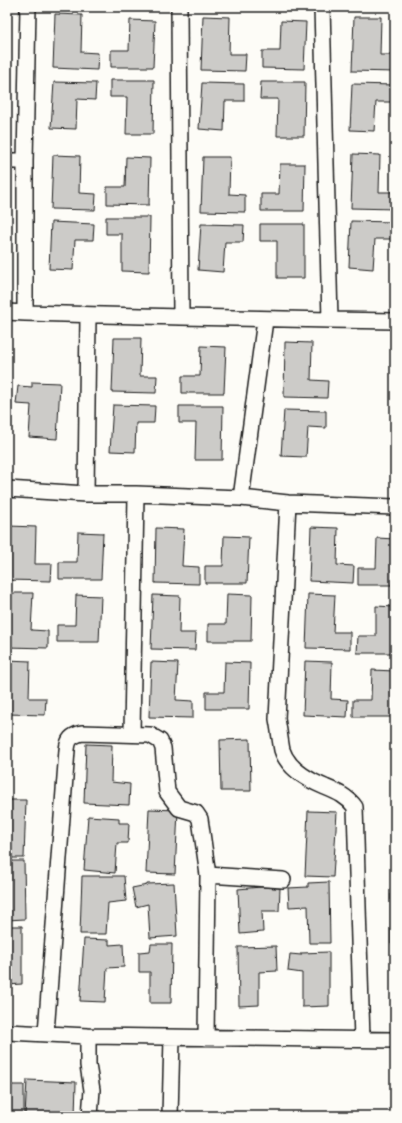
<svg xmlns="http://www.w3.org/2000/svg" width="402" height="1123" font-family="'Patrick Hand',sans-serif">
  <style>
    .building { fill: #cccbc8; stroke: #1c1c1c }
    .lines { fill: none; stroke-linecap: round; stroke-linejoin: round }
    .street-casing { stroke: #1c1c1c; stroke-width: 18 }
    .street { stroke: #fdfcf7; stroke-width: 15 }
  </style>
  <rect width="100%" height="100%" fill="#fdfcf7"/>
  <filter id="ink" filterUnits="userSpaceOnUse"><feTurbulence type="fractalNoise" baseFrequency=".025" numOctaves="2"/><feDisplacementMap in="SourceGraphic" scale="8" xChannelSelector="R" yChannelSelector="G"/><feConvolveMatrix kernelMatrix="1 2 1 2 8 2 1 2 1" color-interpolation-filters="sRGB"/></filter>
  <g filter="url(#ink)">
    <path class="building" d="M55 14 82 15 81 52 98 53 97 70 53 68Z
      M203 16 230 17 229 54H246L245 71 201 70Z
      M354 17H381L380 55H395V72L352 71Z
      M130 20 155 21 153 67H111V50H129Z
      M281 21 306 22 304 69 262 68V51H280Z
      M110 80H154L153 134H126L127 97H110Z
      M54 82 96 83 95 100 77 99 76 129 51 128Z
      M261 82H305L304 136H277L278 99H260Z
      M202 83 244 84V101H225L224 131 199 129Z
      M352 84 395 85 394 102H376L374 131 350 130Z
      M353 154 380 155 379 192H395V209L351 208Z
      M53 155 80 156 79 193 96 194 95 210 51 209Z
      M126 157 150 158 149 205 107 204V187H125Z
      M203 157H230L229 194 245 195V212L201 211Z
      M280 164H305L304 211H261V194H279Z
      M106 217H150L149 272 122 271V234H106Z
      M351 221 394 222 393 239H375L373 269 349 267Z
      M51 222 94 224 93 240H75L73 270 49 269Z
      M201 224 244 225 243 242H225L223 272 198 270Z
      M260 224H304V278H277V241H260Z
      M114 338H141L140 376H157L156 393 112 392Z
      M285 342 312 343 311 380 328 381 327 398 284 397Z
      M201 346 226 347 224 393H182V376H200Z
      M32 382 60 383 57 439 29 437 31 405 16 404 18 386 32 387Z
      M113 405 155 406 154 423H136L135 452 110 451Z
      M179 406H223L222 460H195L196 423H179Z
      M284 410 326 411V428L308 427 306 457 281 456Z
      M9 526 36 527 35 564H52L51 581 7 580Z
      M311 527 338 528 337 565 354 566 353 583 309 581Z
      M156 528 184 529 182 566 199 567V584L155 583Z
      M78 532 103 533 101 579H59V562H77Z
      M224 536 249 537 247 583H205V566H223Z
      M377 538 395 539V585H358V568H376Z
      M7 593H33L31 630 48 631V648L7 647Z
      M227 594 252 595 251 641H208V624H226Z
      M308 594 335 595 333 632H350V649L306 648Z
      M76 595 101 596 99 642H57V625H75Z
      M153 595 180 596 179 633H196L195 650 151 649Z
      M376 606 395 607V653H357L358 636H376Z
      M7 660 30 661 29 698H46L45 715 7 714Z
      M305 661 332 662 331 699 348 700 347 717 303 715Z
      M151 662 178 663 176 700 193 701V718L149 717Z
      M225 662 250 663 249 709H206V692H224Z
      M372 670 395 671V717H353V700H371Z
      M250 739 251 791H221L220 740Z
      M86 744 112 745 111 782 130 784 129 805 84 803Z
      M9 800H26L24 858H8L9 823 7 824V802H9Z
      M149 809 178 810 175 874 146 873Z
      M308 811 337 812 333 877 305 876Z
      M88 816 119 818V823H129L128 843H117L115 873 84 870Z
      M7 861H24L25 919 7 920Z
      M82 876H124L126 901 108 903 106 934H80Z
      M329 882 330 943H309L308 906 289 907 288 888 308 887V883Z
      M174 883 177 936 150 938 148 904 136 907 132 888 147 885V884Z
      M261 887 280 888 279 911H262L263 932 240 934 238 889Z
      M391 889H395V944H391Z
      M7 926H22V984L7 985Z
      M84 939 109 940V945L123 944 124 967 107 968 105 1002 80 1001Z
      M151 944H172L171 1003H150V972H139V952L150 951Z
      M276 946 277 971 259 972V1005L239 1006 238 947Z
      M329 952V1006L302 1007V973L288 971 290 954 301 955V953Z
      M27 1080 76 1082 75 1116H25Z
      M7 1085H24V1116H7Z"/>
    <g class="lines">
      <defs>
        <path id="street" d="M7 161H25L28 7
          M7 312 25 313V161
          M25 313 181 317 179 7
          M181 317 330 320 322 7
          M330 320 395 321
          M7 489 86 494H136L241 498 288 503 395 507
          M86 494 88 316
          M241 498 265 320
          M288 503 277 719C279 729 280 740 282 750 288 769 308 780 325 787 337 792 347 796 355 807L362 1040
          M132 734 136 494
          M7 1032 88 1036 395 1040
          M46 1033 67 750C68 739 71 736 82 733L150 735 160 741 163 748 167 792 179 808 196 813 200 819 208 875
          M88 1036V1065L92 1090 90 1116
          M206 1038 208 875 283 880
          M170 1116 172 1038"/>
      </defs>
      <use href="#street" class="street-casing"/>
      <use href="#street" class="street"/>
    </g>
  </g>
  <rect width="402" height="1123" fill="none" stroke="#fdfcf7" stroke-width="24"/>
  <rect x="12" y="12" width="378" height="1099" fill="none" stroke="#1c1c1c" stroke-width="1.5" filter="url(#ink)"/>
</svg>
